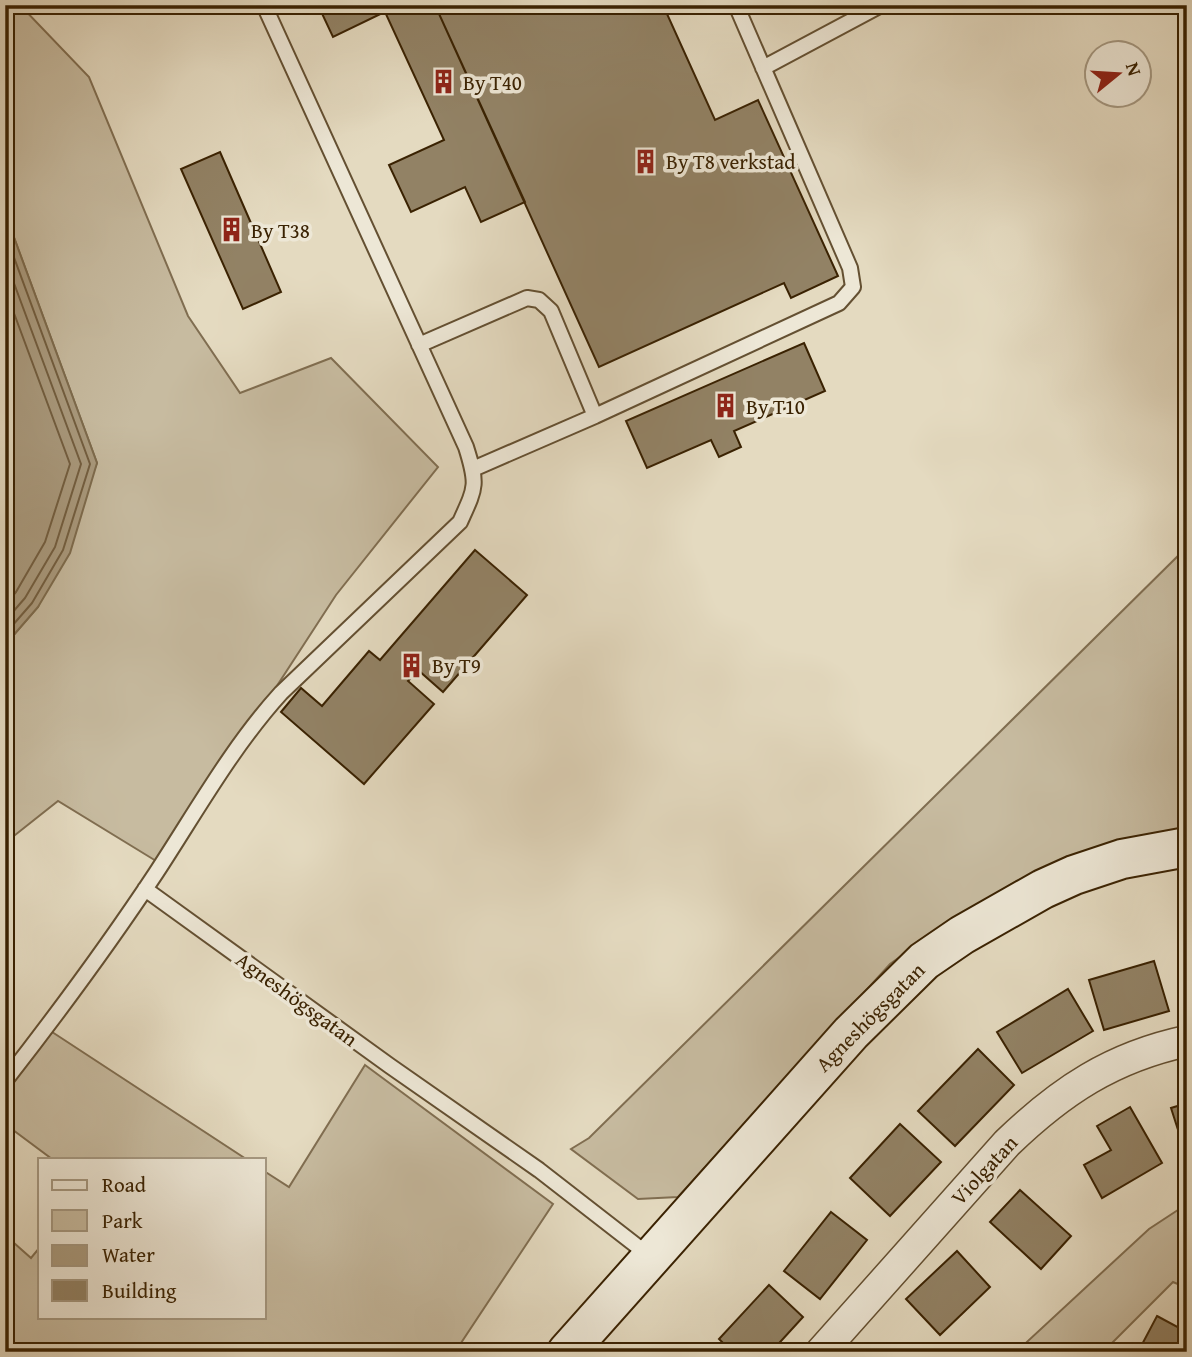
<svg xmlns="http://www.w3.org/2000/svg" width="1192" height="1357" font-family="'Gentium Book Plus',serif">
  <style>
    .green { fill: #c7bba0; stroke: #806e51; stroke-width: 2 }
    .water { fill: #aa9b7f; stroke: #7d6b4d; stroke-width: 2 }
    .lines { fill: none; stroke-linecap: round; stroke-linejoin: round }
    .shore { stroke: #725e40; stroke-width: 2 }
    .building { fill: #928265; stroke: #3a2202; stroke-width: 2 }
    .lane-casing { stroke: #645032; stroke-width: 18 }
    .street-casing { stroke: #645032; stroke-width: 33 }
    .secondary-casing { stroke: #3a2202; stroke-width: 42 }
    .lane { stroke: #ede7d6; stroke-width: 14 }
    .street { stroke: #ede7d6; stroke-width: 30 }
    .secondary { stroke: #ede7d6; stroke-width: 38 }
    .labels { text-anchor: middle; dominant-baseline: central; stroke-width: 7; stroke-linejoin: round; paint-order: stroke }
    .poi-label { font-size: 21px; fill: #3a2202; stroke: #ede7d6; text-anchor: start }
    .street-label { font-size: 21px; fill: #3a2202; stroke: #ede7d6 }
  </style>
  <rect width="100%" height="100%" fill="#e4dac0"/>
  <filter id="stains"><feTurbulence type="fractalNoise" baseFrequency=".00286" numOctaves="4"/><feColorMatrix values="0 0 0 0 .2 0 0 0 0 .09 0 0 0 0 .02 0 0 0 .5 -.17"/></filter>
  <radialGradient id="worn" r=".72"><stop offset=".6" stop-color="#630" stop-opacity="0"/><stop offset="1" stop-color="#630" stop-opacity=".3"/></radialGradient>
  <path class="green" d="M5 5H20L89 77 188 316 240 393 331 358 438 467 336 595 161 864 58 801 5 843V645L38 607 97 463 5 213Z
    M1187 547V828L1104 847 1017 881 949 922 890 964 678 1197 638 1199 571 1149 589 1138Z
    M46 1028 246 1159H52L5 1124V1081Z
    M365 1065 553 1204 455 1352H5V1235L31 1258 40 1247V1317H264V1171L289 1187Z
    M1187 1204V1288L1173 1282 1103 1352H1016L1149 1229Z"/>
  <path class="water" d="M5 213 97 463 70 553 38 607 5 645Z"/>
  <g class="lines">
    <path class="shore" d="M5 233 90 464 63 550 32 603 5 634
      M5 259 81 464 55 547 25 598 5 621
      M5 289 70 464 45 542 16 592 5 605"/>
  </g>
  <path class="building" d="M318 5H399L333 37Z
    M399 5H435L525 202 481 222 465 187 411 212 389 165 444 140 385 12Z
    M435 5H663L715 120 758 100 838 276 791 298 784 283 599 367Z
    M220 152 281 292 243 309 181 169Z
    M804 343 825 391 734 431 741 447 719 457 711 440 647 468 626 421Z
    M475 550 527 595 443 692 418 670 408 681 434 704 364 784 281 712 301 688 322 706 369 651 380 660Z
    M1154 961 1169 1011 1104 1030 1089 980Z
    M1068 989 1093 1031 1022 1073 997 1032Z
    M978 1049 1014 1085 955 1146 918 1111Z
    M1187 1103V1158L1171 1108Z
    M1130 1107 1162 1163 1102 1198 1084 1165 1111 1150 1097 1126Z
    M900 1124 941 1162 890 1216 850 1178Z
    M1020 1190 1071 1236 1041 1269 990 1222Z
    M831 1212 867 1240 820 1299 784 1271Z
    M957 1251 990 1287 940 1335 906 1299Z
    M769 1285 803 1317 771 1352H732L719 1339Z
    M1157 1316 1187 1332V1352H1138Z"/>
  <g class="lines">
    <defs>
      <path id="lane" d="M763 68 881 5
        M419 345 527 298 539 300 551 311 595 416
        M473 469 595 416 839 303 853 287 850 268 736 5
        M145 889 390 1066 539 1170 651 1257
        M5 1081C58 1013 109 944 156 873 196 812 232 747 281 693L460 522C476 487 478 485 466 447L264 5"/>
      <path id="street" d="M821 1352 1007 1143C1061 1091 1112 1057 1187 1041"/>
      <path id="secondary" d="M567 1352 851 1033 924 961 962 935 1043 889 1074 875 1122 859 1187 847"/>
    </defs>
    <use href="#lane" class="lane-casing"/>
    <use href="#street" class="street-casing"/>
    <use href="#secondary" class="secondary-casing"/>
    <use href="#lane" class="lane"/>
    <use href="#street" class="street"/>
    <use href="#secondary" class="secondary"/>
  </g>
  <defs>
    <symbol id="building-bare" viewBox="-9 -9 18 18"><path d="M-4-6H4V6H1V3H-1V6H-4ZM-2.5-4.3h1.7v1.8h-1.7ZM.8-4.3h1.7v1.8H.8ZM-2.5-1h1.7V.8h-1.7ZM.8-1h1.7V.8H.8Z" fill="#8f2418" stroke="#ede7d6" stroke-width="2.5" paint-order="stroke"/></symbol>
  </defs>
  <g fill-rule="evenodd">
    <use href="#building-bare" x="426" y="64" width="35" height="35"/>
    <use href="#building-bare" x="628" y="144" width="35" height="35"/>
    <use href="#building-bare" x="214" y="212" width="35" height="35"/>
    <use href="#building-bare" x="708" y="388" width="35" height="35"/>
    <use href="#building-bare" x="394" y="648" width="35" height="35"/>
  </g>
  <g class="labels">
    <g class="poi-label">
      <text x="463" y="82">By T40</text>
      <text x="666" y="161">By T8 verkstad</text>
      <text x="251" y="230">By T38</text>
      <text x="746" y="406">By T10</text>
      <text x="432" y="665">By T9</text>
    </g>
    <g class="street-label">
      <text transform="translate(297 999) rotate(36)">Agneshögsgatan</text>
      <text transform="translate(870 1017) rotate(-45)">Agneshögsgatan</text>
      <text transform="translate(984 1170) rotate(-47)">Violgatan</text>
    </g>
  </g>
  <rect width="1192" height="1357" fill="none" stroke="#e4dac0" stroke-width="28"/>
  <rect x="7" y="7" width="1178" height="1343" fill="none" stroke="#3a2202" stroke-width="3.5"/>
  <rect x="14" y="14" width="1164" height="1329" fill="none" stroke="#3a2202" stroke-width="2"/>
  <rect x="38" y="1158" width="228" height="161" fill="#ede7d6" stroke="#a59881" stroke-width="2"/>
  <rect x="52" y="1180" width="35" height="10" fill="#ede7d6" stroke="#a59881" stroke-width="2"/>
  <text x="102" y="1192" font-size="21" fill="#3a2202">Road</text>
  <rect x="52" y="1210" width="35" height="21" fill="#c7bba0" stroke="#a59881" stroke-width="2"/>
  <text x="102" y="1228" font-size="21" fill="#3a2202">Park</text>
  <rect x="52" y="1245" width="35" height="21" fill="#aa9b7f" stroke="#a59881" stroke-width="2"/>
  <text x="102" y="1262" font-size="21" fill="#3a2202">Water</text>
  <rect x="52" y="1280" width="35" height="21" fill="#928265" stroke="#a59881" stroke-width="2"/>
  <text x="102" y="1298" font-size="21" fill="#3a2202">Building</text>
  <g transform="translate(1118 74) rotate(72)"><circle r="33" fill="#ede7d6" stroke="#a59881" stroke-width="2"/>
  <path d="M0-5L12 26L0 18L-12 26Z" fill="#8f2418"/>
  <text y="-10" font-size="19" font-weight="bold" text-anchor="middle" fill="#3a2202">N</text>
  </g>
  <rect width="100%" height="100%" filter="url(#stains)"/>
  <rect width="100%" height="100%" fill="url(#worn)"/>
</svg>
